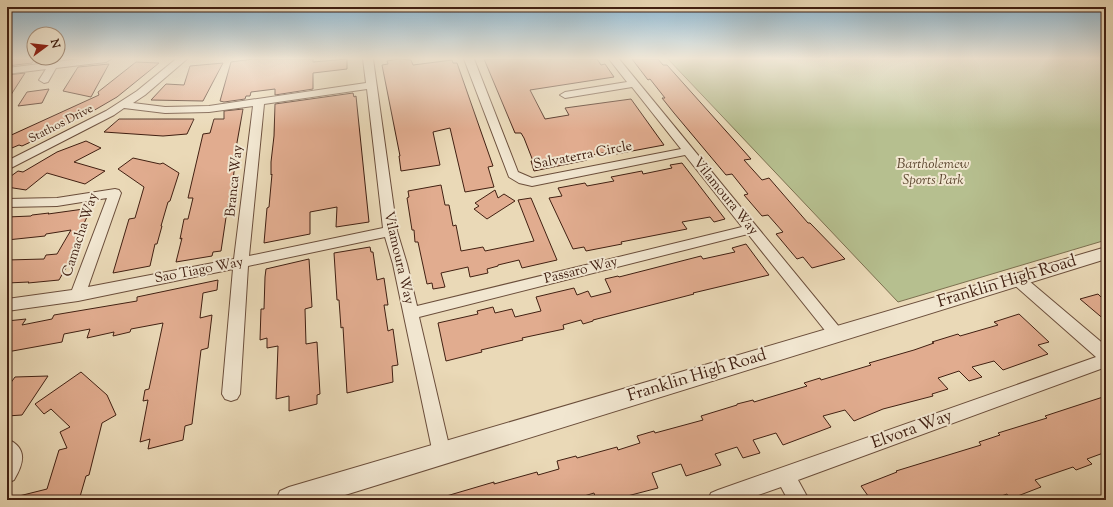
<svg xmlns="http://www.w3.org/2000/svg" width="1113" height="507" font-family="'Sorts Mill Goudy',serif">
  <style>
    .green { fill: #b6bf8f; stroke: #7c7050 }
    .building { fill: #e1ac8f; stroke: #412012 }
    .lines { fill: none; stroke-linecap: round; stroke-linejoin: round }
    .minor-casing { stroke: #6b4e3b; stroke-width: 2 }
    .tertiary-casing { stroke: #6b4e3b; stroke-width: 2 }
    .minor { fill: #f1e6d0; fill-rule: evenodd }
    .tertiary { fill: #f1e6d0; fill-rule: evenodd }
    .labels { text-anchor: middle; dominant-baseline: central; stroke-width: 4; stroke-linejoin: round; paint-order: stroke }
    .far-street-label { font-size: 12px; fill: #412012; stroke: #f1e6d0 }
    .street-label { font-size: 14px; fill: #412012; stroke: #f1e6d0 }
    .park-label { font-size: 14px; font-style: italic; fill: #5e4831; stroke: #f1e6d0 }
    .near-street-label { font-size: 17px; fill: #412012; stroke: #f1e6d0 }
  </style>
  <rect width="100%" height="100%" fill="#ead9b7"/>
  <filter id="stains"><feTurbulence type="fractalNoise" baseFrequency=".005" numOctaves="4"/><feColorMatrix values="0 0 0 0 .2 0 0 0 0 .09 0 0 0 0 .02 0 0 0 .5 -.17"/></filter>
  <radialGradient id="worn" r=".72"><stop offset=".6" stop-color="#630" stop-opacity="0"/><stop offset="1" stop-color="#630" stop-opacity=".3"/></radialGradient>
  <path class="green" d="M668 59H1106V240L898 302Z"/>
  <path class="building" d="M7 59H34L32 63 7 66Z
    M253 59H313V62L347 59V69L313 73V89L275 95V89L251 92 250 96H246L245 99 224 102 220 101 231 62Z
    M399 59 411 60 413 65 452 60 453 63H457L493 166 488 167 494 187 465 192 450 128 433 132 440 165 401 171 399 156H400L382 65 388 64 387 61Z
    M484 59H597L601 65 605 64 614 77 530 90 545 119 569 115 565 108 631 99 664 145 616 154 614 151 585 156 587 160 534 171 531 161H533L524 138 521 133H515Z
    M632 59H658L663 65H667L751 159 744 160 762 180 769 178 808 223H810L845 259 812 268 803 257 797 259 776 234 783 232 768 215 762 216 744 195 748 194 732 174 726 175 674 113 662 98H665L650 79 648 80Z
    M136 62 159 63 117 97 93 111 61 127 60 126 50 130 52 132 22 146 19 145 7 150V137L99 95 98 92Z
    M223 63 203 101 151 100 166 84 184 85 190 66Z
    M109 64 91 97 63 91 78 67Z
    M25 73 7 101V75Z
    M49 89 42 103 18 106 27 92Z
    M353 93 354 97 356 96 369 222 336 227 337 207 310 212V234L264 243 267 208 269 207 272 174 271 175V162L274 136 275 104Z
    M243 109 233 165 235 164 230 204H228L221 251 213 252 212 256 176 262 182 238 180 239 184 219H188L193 198H188L203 134 210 133 214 119H224V111Z
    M119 119H194L187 134 163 136 104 132Z
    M86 141 101 148 74 162 105 171 85 184 47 173 26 190 7 187V179L18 171 23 172 57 152Z
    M133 158 160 164 163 163 179 173 170 201 168 202 161 226H162L157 244H155L150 266 113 273 129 219 135 218 144 187 118 169Z
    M682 163 725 219 714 222 710 217 682 222 687 229 621 242 622 244 586 251 584 247 573 249 549 198 562 196 558 188 585 183 587 186 614 181 611 177 642 171 643 174 672 168 670 165Z
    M441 185 445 205H449L453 226 456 225 461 251 483 247 485 251 534 241 518 200 531 198 557 260 522 268 519 260 498 265V266L487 269 488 273 470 277 468 267 441 273 445 287 433 289 432 283 427 284 418 242H415L414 230H412L407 198 409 197 408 191Z
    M495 190 498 198 504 194 515 201 487 219 474 209 479 206 475 203Z
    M91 208 73 248 78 247 59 280 28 283 29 282 7 283V260L44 259 46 255 57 254 71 230 46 234 45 236 7 240V217L31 216 32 215 49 213 48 214Z
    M746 244 769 275 693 293 694 294 593 320V321L583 324 581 320 563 325 564 329 522 338 523 340 481 350 482 352 446 361 438 323 478 314 477 311 493 307 495 313 512 309 515 317 541 311 536 297 574 288 577 295 588 291 591 297 611 292 605 279 618 276 619 277 701 256 703 259 735 252 732 248Z
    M370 247 371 252H373L377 280 384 278 388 305H384L388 331 393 329 398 365 392 366 393 382 347 393 343 327 341 328 339 300H337L334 253Z
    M309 259 312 307 305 309 306 344 317 342 320 394 317 395V404L289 411V396L276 399 278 346 267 348V338L260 340 261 309H264L265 277 266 269Z
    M218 280 217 290 203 293 200 318 212 315 208 348 201 350 192 424 185 426 183 440 148 449 150 439 140 442 148 400 143 401 145 390 149 389 163 323 131 329 130 332 113 336 114 332 87 338 90 329 64 334 62 342 7 352V321L26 319 22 325 52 319 54 315 137 301V297Z
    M1098 294 1102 298 1106 297V321L1080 299Z
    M1019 314 1049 342 1038 345 1048 354 1003 370 994 361 972 367 982 377 969 381 959 371 938 378 948 389 932 394 933 396 883 409 854 421 845 410 823 416 831 427 783 445 776 433 753 440 760 453 743 458 737 447 715 454 721 465 686 476 681 464 652 473 658 488 612 500H596L594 493 571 500H443V497L494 482V484L537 472 538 475 559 469 557 461 576 456 577 458 617 447 618 450 640 443 637 436 654 431 655 433 703 420 701 416 737 405V404L753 400 754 402 807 386 804 383 820 378 821 380 871 365 869 363 914 350 934 343 932 342 958 334 960 336 998 325 994 322Z
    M81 372 107 395 116 415 102 423 89 475 86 476 79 500H19V496L47 489 59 450 67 448 60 432 70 427 51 409 44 414 35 404Z
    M48 376 22 415 7 416V388L15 377Z
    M1106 396V452L1087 459 1092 464 1076 470 1073 467 1035 480 1041 487 1010 499 1007 494 990 500H871L861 486 897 472 896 471 981 445 979 442 1000 435 998 433 1047 418 1045 416Z"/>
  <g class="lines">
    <defs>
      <path id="minor" d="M80 59H111L106 62 56 68 48 82 44 83 39 80 46 69 7 74V68Z
        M176 59H187L145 95 133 103 165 107 209 106 366 83 363 59H373L397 231 407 264 417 306 742 227 685 155 532 186 519 183 509 177 464 59H474L518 172 532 178 681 149 632 87 565 98 560 95 565 92 627 82 609 59H619L845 334 843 338 837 340 831 338 748 234 419 317 451 454 449 460 442 463 435 460 433 454 393 264 385 237 248 266 240 394 237 399 231 401 225 399 222 394 233 269 78 301 7 311V299L72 290 107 198 57 206 7 207V199L57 198 115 189 119 190 121 193 88 287 234 259 253 106 209 112 165 113 124 108 114 115 7 170V161L106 111 137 91ZM367 89 383 228 249 256 264 104Z
        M1017 274 1022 275 1106 346V367L798 480 809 500H788L781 487 744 500H708L711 493 718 490 1096 357 1012 283 1010 279 1012 275Z
        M7 439C29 448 23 465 14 480L7 483Z"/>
      <path id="tertiary" d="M1106 247V259L329 500H276L280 491 289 487Z"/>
    </defs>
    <use href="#minor" class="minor-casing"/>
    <use href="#tertiary" class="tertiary-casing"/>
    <use href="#minor" class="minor"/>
    <use href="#tertiary" class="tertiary"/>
  </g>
  <linearGradient id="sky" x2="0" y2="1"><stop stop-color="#88b6d3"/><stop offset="0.45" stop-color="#f6eedf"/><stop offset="1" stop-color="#f6eedf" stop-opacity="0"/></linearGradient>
  <rect width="1113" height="130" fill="url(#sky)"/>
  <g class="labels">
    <g class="far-street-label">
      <text transform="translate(61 124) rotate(-27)">Stathos Drive</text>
    </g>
    <g class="street-label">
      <text transform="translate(583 156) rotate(-11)">Salvaterra Circle</text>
      <text transform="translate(235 181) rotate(-84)">Branca Way</text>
      <text transform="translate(725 197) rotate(51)">Vilamoura Way</text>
      <text transform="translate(81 235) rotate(-72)">Camacha Way</text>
      <text transform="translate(398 258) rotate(77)">Vilamoura Way</text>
      <text transform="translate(199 271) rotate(-11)">Sao Tiago Way</text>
      <text transform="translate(581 271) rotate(-14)">Passaro Way</text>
    </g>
    <g class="park-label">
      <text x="933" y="165">Bartholemew<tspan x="933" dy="16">Sports Park</tspan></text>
    </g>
    <g class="near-street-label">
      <text transform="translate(1007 282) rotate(-17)">Franklin High Road</text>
      <text transform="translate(697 376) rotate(-17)">Franklin High Road</text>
      <text transform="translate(912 430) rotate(-20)">Elvora Way</text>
    </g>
  </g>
  <rect width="1113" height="507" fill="none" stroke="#ead9b7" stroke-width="24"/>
  <rect x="8" y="8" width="1097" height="491" fill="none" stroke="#412012" stroke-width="2"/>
  <rect x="12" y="12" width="1089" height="483" fill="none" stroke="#412012"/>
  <g transform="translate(46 46) rotate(75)"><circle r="19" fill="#f1e6d0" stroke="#ab9784"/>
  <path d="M0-3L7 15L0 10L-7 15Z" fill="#8f2418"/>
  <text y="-6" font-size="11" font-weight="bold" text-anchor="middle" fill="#412012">N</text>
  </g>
  <rect width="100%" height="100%" filter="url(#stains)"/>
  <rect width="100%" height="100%" fill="url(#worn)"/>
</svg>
